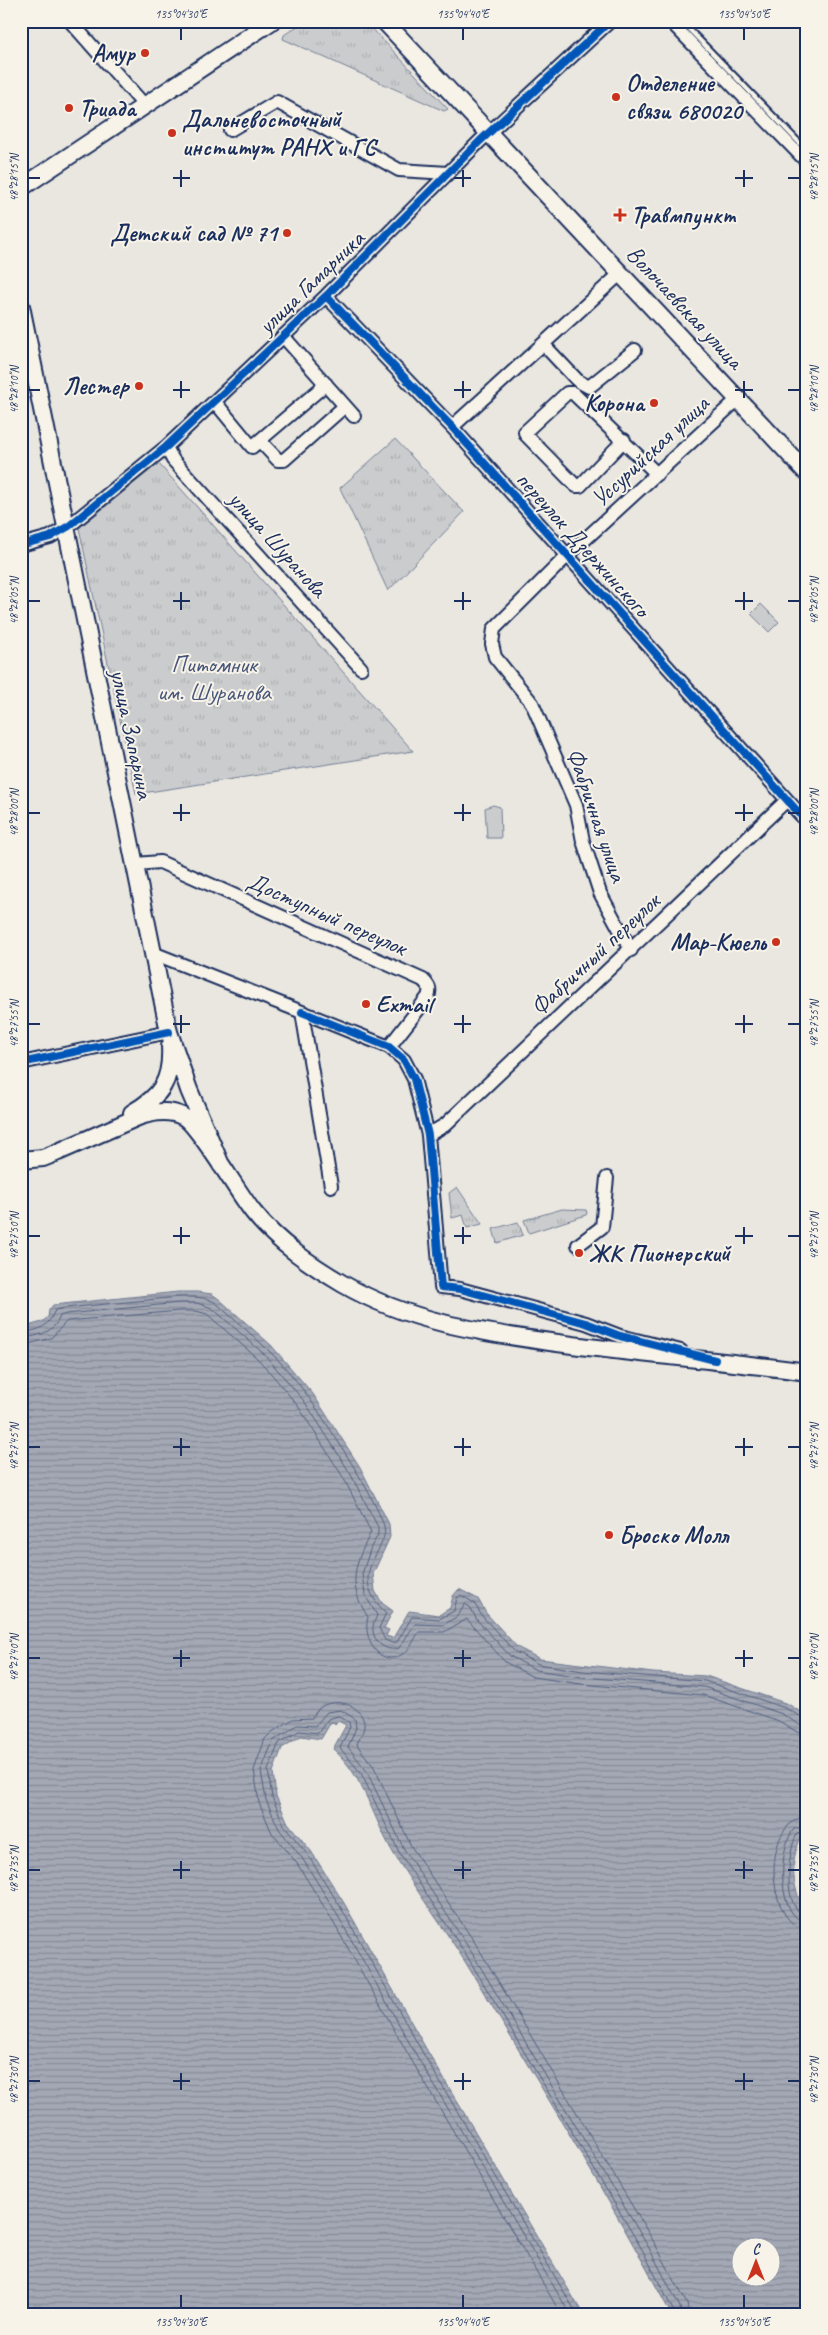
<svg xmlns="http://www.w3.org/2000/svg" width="828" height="2335" font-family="Caveat,sans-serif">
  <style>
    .grass { fill: url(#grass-tufts); stroke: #737e96 }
    .pitch { fill: #cbcccd; stroke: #737e96 }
    .water { fill: url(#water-rules); stroke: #6d7892; fill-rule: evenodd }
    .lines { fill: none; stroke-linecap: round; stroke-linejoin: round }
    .shore { stroke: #515f80; stroke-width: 1 }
    .minor-casing { stroke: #1b2f5e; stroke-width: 16 }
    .major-casing { stroke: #1b2f5e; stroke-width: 20 }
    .minor { stroke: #f7f3e8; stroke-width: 12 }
    .major { stroke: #f7f3e8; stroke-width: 16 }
    .tram { stroke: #1b2f5e; stroke-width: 1 }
    .cycleway-casing { stroke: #f7f3e8; stroke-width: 11 }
    .cycleway { stroke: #0057b8; stroke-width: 8 }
    .ticks { fill: none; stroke: #1b2f5e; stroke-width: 2 }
    .poi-dot { fill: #c8321e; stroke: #f7f3e8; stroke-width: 2 }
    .labels { text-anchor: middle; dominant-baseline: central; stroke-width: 4; stroke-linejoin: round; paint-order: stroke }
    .poi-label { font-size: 24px; font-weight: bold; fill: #1b2f5e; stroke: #f7f3e8; text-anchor: start }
    .street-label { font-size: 24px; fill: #1b2f5e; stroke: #f7f3e8 }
    .park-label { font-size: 24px; fill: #47567a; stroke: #f7f3e8 }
    .neatline { fill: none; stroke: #1b2f5e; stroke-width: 2 }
    .ticks-label { font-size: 12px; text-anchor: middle; fill: #1b2f5e }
  </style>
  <defs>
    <pattern id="grass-tufts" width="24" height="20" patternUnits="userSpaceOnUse" patternTransform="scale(1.25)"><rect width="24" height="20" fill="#cbcccd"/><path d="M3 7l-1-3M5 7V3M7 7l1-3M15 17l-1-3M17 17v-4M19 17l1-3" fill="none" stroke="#aeb0b2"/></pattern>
    <pattern id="water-rules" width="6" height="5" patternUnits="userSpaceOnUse" patternTransform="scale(1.25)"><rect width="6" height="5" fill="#a3a8b4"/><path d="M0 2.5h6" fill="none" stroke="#848996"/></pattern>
  </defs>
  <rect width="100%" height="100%" fill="#eae7e0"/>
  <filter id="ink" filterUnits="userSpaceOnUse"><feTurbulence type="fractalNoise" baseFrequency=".02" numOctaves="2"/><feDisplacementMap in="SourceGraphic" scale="10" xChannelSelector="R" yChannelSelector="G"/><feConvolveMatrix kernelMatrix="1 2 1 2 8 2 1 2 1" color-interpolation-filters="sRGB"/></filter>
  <g filter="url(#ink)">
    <path class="grass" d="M305 21H365L448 109 444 111 283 39 284 35Z
      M395 439 464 512 388 591 340 488Z
      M158 464H159L413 751 136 794 79 528Z
      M457 1187 482 1224 467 1228 463 1215 452 1218 449 1193Z
      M562 1209 586 1210 587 1213 586 1215 529 1233 524 1220Z
      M518 1222 523 1235 497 1243 493 1229Z"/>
    <path class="pitch" d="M761 604 779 622 769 632 751 614Z
      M493 805 500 807 501 838H487L485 808Z"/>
    <path class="water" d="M178 1292H197L212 1294 219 1299 271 1345 313 1394 360 1467 389 1524 390 1537 373 1574 375 1591 382 1603 393 1611 384 1628 389 1630 386 1636 393 1638 409 1611 439 1615 450 1608 453 1596 459 1589 478 1599 486 1613 517 1647 540 1659 653 1673 706 1676 788 1704 807 1716V1835L801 1838C789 1861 792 1892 807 1913V2314H671C607 2193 535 2077 464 1960 442 1925 417 1892 395 1856 373 1820 365 1777 333 1749L346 1725 338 1721 336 1724 331 1722 321 1739 301 1736 282 1748 273 1772 276 1796 288 1823 311 1851 344 1903 428 2052 583 2314H21V1328L42 1322 48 1317 49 1310 53 1305ZM740 2248H770V2278H740Z"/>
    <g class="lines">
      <path class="shore" d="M21 1332C40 1331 48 1327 55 1310L65 1308 179 1297C192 1297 205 1296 216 1303 233 1319 251 1333 267 1349 296 1376 318 1410 339 1443 355 1469 372 1495 383 1523 394 1550 342 1570 386 1613L379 1628 385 1640 392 1643 397 1642 412 1617 439 1619 454 1611 457 1598 461 1595 474 1603 482 1616 514 1651 538 1664 583 1671 705 1681 785 1708 807 1720
        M21 1338C37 1337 55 1332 60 1316L66 1314 179 1303H197L212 1308 264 1354 304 1401 321 1427 350 1473 378 1527V1535L371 1547 362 1574 365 1595 377 1615C376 1618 374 1622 373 1626 371 1640 385 1653 399 1648L415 1624 443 1625 458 1616 465 1604 470 1607 477 1620 510 1656 536 1670 582 1677 704 1687 782 1714 800 1725 807 1726
        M21 1346 51 1338 67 1321 179 1311H196L207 1314 258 1359 274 1377 298 1406 343 1477 371 1532C355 1564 346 1584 368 1617 362 1638 379 1669 403 1654 411 1649 414 1639 419 1632H444L467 1619 505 1662 533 1677 581 1684 703 1695 779 1721 797 1732 807 1734
        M807 1817C760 1819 766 1928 807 1929
        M807 1825 794 1829C778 1846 776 1920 807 1922
        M807 1831 797 1834C788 1849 781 1913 807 1915
        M561 2314 412 2061 328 1913 296 1862 272 1833 259 1803 254 1770 265 1739 272 1732 293 1719 312 1718C315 1714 317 1709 322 1706 337 1698 361 1704 364 1723 365 1731 359 1737 357 1745L374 1767 411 1846 479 1949 655 2244 687 2304 689 2314
        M570 2314 418 2058 334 1909 302 1858 279 1829 266 1800 261 1771 273 1741 297 1725 315 1726 327 1712 341 1710 355 1719 356 1728 348 1747 366 1770 404 1849 472 1953 649 2248 680 2307 681 2314
        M577 2314 424 2055 340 1906 307 1854 284 1825 272 1797 268 1770 279 1743 299 1731 318 1733 328 1719 338 1716 349 1722 350 1727 340 1748 361 1773 399 1852 467 1956 643 2251 675 2314"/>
      <defs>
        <path id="minor" d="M70 21 145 106
          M230 130 277 102 399 170 448 173
          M326 296 452 427 807 822
          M283 336 354 416
          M543 344 578 381 589 387 635 350
          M215 402 252 447 326 384
          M452 427 621 273
          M624 440 580 486H576L526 435 525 432 567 393H573L657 474
          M260 441 278 460H284L345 406
          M166 447 173 460 361 668
          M21 545 50 537 69 526 166 447 326 296 480 141 610 21
          M136 864 160 862 423 980C429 986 431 989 428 997L389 1047
          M631 950 600 893 583 841 576 805 532 703 495 657 492 644 494 629 568 555 738 399
          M153 953 302 1012 331 1186
          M302 1012 389 1047 404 1060 414 1079 428 1135 441 1287 460 1289 586 1323 620 1336 681 1351
          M21 1063 169 1032
          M428 1135 445 1125 787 800
          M578 1245 602 1227 607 1178"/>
        <path id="major" d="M384 21 807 473
          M673 21 807 159
          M21 188 272 21
          M21 306 169 1032 189 1090 221 1165
          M132 1113C161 1096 172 1081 170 1046
          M21 1160 43 1158 58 1152 138 1117C152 1112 168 1109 182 1116 198 1123 239 1195 254 1213 278 1243 311 1265 343 1284 407 1321 478 1332 550 1342 635 1354 721 1360 807 1372"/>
      </defs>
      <use href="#minor" class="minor-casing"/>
      <use href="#major" class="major-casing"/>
      <use href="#minor" class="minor"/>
      <use href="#major" class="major"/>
      <path class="tram" d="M678 21 807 154"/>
      <defs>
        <path id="cycleway" d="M326 296 452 427 807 822
          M21 545 50 537 69 526 166 447 326 296 480 141 610 21
          M302 1012 389 1047 404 1060 414 1079 428 1135 441 1287 460 1289 586 1323 620 1336 715 1360
          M21 1063 169 1032"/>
      </defs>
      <use href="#cycleway" class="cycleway-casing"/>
      <use href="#cycleway" class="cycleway"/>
    </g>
  </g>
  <path class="ticks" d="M181 28V40M463 28V40M744 28V40M181 170V187M463 170V187M744 170V187M28 178H40M173 178H190M454 178H471M735 178H753M788 178H800M181 381V398M463 381V398M744 381V398M28 390H40M173 390H190M454 390H471M735 390H753M788 390H800M181 592V610M463 592V610M744 592V610M28 601H40M173 601H190M454 601H471M735 601H753M788 601H800M181 804V821M463 804V821M744 804V821M28 813H40M173 813H190M454 813H471M735 813H753M788 813H800M181 1015V1033M463 1015V1033M744 1015V1033M28 1024H40M173 1024H190M454 1024H471M735 1024H753M788 1024H800M181 1227V1244M463 1227V1244M744 1227V1244M28 1236H40M173 1236H190M454 1236H471M735 1236H753M788 1236H800M181 1438V1456M463 1438V1456M744 1438V1456M28 1447H40M173 1447H190M454 1447H471M735 1447H753M788 1447H800M181 1650V1667M463 1650V1667M744 1650V1667M28 1658H40M173 1658H190M454 1658H471M735 1658H753M788 1658H800M181 1861V1879M463 1861V1879M744 1861V1879M28 1870H40M173 1870H190M454 1870H471M735 1870H753M788 1870H800M181 2073V2090M463 2073V2090M744 2073V2090M28 2081H40M173 2081H190M454 2081H471M735 2081H753M788 2081H800M181 2295V2308M463 2295V2308M744 2295V2308"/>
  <g class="poi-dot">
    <circle cx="145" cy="53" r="5"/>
    <circle cx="616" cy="97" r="5"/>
    <circle cx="69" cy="108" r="5"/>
    <circle cx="172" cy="133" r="5"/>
    <path d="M617.5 207.5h5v5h5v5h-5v5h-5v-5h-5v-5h5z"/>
    <circle cx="287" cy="233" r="5"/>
    <circle cx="139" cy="386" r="5"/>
    <circle cx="654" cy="403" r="5"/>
    <circle cx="776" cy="942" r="5"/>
    <circle cx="366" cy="1004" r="5"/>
    <circle cx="579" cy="1253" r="5"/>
    <circle cx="609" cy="1535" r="5"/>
  </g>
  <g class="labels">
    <g class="poi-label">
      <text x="135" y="53" text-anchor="end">Амур</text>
      <text x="626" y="83">Отделение<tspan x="626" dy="28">связи 680020</tspan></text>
      <text x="79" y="108">Триада</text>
      <text x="182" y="119">Дальневосточный<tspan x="182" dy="28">институт РАНХ и ГС</tspan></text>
      <text x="631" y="215">Травмпункт</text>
      <text x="277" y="233" text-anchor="end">Детский сад № 71</text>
      <text x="129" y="386" text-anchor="end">Лестер</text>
      <text x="644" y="403" text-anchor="end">Корона</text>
      <text x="766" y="942" text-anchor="end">Мар-Кюель</text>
      <text x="376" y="1004">Exmail</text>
      <text x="589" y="1253">ЖК Пионерский</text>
      <text x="619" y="1535">Броско Молл</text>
    </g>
    <g class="street-label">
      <text transform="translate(311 282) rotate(-44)">улица Гамарника</text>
      <text transform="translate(685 307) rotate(47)">Волочаевская улица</text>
      <text transform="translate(650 451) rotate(-43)">Уссурийская улица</text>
      <text transform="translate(278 544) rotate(48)">улица Шуранова</text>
      <text transform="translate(583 544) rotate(48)">переулок Дзержинского</text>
      <text transform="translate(132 734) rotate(78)">улица Запарина</text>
      <text transform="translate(597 815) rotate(71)">Фабричная улица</text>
      <text transform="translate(327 914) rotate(24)">Доступный переулок</text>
      <text transform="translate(595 954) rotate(-43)">Фабричный переулок</text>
    </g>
    <g class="park-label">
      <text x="214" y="664">Питомник<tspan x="214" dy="28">им. Шуранова</tspan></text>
    </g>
  </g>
  <rect width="828" height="2335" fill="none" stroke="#f7f3e8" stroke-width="55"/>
  <g transform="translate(756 2262)"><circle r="24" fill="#f7f3e8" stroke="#9fa5b1"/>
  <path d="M0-4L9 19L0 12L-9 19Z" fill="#c8321e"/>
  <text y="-8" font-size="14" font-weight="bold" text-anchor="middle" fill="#1b2f5e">С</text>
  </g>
  <rect x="28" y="28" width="772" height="2280" class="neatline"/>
  <g class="ticks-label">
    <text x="181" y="18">135°04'30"E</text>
    <text x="463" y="18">135°04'40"E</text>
    <text x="744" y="18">135°04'50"E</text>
    <text transform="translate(14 178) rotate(-90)" y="4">48°28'15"N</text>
    <text transform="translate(814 178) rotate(-90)" y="4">48°28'15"N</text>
    <text transform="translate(14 390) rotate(-90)" y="4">48°28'10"N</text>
    <text transform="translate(814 390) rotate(-90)" y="4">48°28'10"N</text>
    <text transform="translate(14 601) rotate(-90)" y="4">48°28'05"N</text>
    <text transform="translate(814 601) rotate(-90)" y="4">48°28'05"N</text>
    <text transform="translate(14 813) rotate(-90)" y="4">48°28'00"N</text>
    <text transform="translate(814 813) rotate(-90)" y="4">48°28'00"N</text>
    <text transform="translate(14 1024) rotate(-90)" y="4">48°27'55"N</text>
    <text transform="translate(814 1024) rotate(-90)" y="4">48°27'55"N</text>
    <text transform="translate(14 1236) rotate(-90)" y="4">48°27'50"N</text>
    <text transform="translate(814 1236) rotate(-90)" y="4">48°27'50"N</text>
    <text transform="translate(14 1447) rotate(-90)" y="4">48°27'45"N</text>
    <text transform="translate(814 1447) rotate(-90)" y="4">48°27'45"N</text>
    <text transform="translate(14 1658) rotate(-90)" y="4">48°27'40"N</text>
    <text transform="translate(814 1658) rotate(-90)" y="4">48°27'40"N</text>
    <text transform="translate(14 1870) rotate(-90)" y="4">48°27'35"N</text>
    <text transform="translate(814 1870) rotate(-90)" y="4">48°27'35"N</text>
    <text transform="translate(14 2081) rotate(-90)" y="4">48°27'30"N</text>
    <text transform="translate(814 2081) rotate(-90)" y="4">48°27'30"N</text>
    <text x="181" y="2326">135°04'30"E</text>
    <text x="463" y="2326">135°04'40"E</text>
    <text x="744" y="2326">135°04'50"E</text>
  </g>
</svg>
